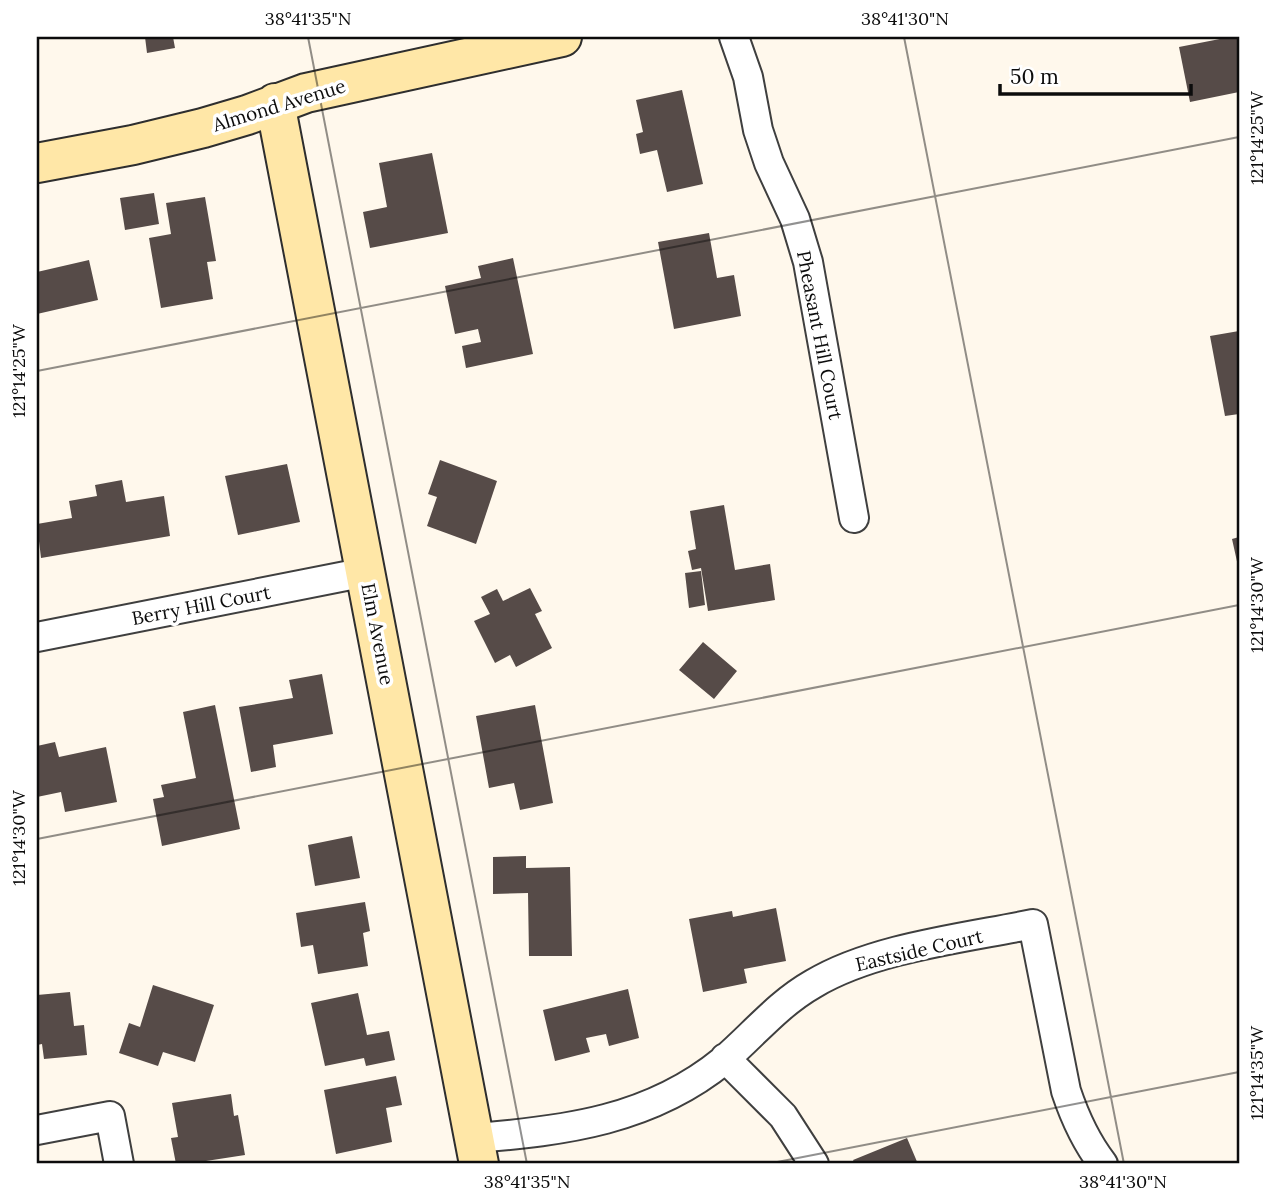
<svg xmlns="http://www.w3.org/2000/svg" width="1276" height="1201" font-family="Lora,serif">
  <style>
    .building { fill: #564b48 }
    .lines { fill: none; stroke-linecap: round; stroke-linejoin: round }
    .street-casing { stroke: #3f3f3f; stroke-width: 32 }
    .secondary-casing { stroke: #2e2e2e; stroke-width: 42 }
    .street { stroke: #fff; stroke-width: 28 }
    .secondary { stroke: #ffe7a7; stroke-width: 38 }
    .ticks { fill: none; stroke: #0c0c0c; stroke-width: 2; stroke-opacity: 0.45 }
    .labels { text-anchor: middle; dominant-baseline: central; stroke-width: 7; stroke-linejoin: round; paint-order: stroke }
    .street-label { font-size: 19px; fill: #0c0c0c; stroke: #fff }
    .neatline { fill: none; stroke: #0c0c0c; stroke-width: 2.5 }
    .ticks-label { font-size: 18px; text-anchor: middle; fill: #0c0c0c }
  </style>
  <rect width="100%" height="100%" fill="#fff8ec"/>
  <path class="building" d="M145 37H173L175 48 147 53Z
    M1230 37H1239V92L1190 102 1179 47Z
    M682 90 703 184 667 192 657 150 640 154 636 134 643 132 636 100Z
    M432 153 448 233 370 248 363 212 387 207 379 163Z
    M154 193 159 224 125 230 120 198Z
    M205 197 216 261 207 262 213 299 161 308 149 238 171 234 166 203Z
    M709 233 717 278 734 275 741 316 674 329 658 242Z
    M513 258 533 354 466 368 462 346 481 342 478 329 455 334 445 286 481 278 478 266Z
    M89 260 98 300 37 314V272Z
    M1239 331V414L1225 416 1210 336Z
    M440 460 497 481 476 544 427 526 437 497 428 494Z
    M287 464 300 522 238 535 225 476Z
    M122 480 126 502 164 496 170 536 41 558 37 524 72 518 69 501 97 496 95 485Z
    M724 505 735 570 770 564 775 600 708 611 701 568 692 570 688 551 696 549 690 511Z
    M1239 537V566H1238L1232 539Z
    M701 571 705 605 689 608 685 573Z
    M530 588 542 611 535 614 552 648 516 667 510 655 495 663 474 621 490 614 481 597 497 589 503 601Z
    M703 642 737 671 714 699 679 670Z
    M322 674 333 734 273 745 276 767 251 772 239 707 293 698 289 680Z
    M215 705 240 829 162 846 153 799 164 797 161 785 196 778 183 712Z
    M535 705 553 803 520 810 514 783 489 788 476 716Z
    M55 742 59 757 106 747 117 802 65 812 61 792 37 797V746Z
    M352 836 360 878 315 886 308 845Z
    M526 856V868L570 867 572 956H529L528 893 493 894V857Z
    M365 902 370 931 363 933 368 966 318 974 313 945 301 947 296 913Z
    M776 908 786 961 744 969 747 983 703 992 689 919 732 911 733 917Z
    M153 985 214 1005 195 1062 163 1052 158 1066 119 1053 129 1023 140 1027Z
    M628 989 639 1038 609 1046 606 1034 586 1038 590 1052 555 1061 543 1010Z
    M70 992 74 1026 84 1025 87 1055 44 1059 42 1044 37 1045V995Z
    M358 993 367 1035 389 1031 395 1060 366 1066 364 1058 325 1066 311 1003Z
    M396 1076 402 1105 386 1108 392 1142 336 1154 324 1090Z
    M231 1094 234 1116 238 1115 245 1155 206 1161 207 1164H176L171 1138 178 1137 172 1103Z
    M907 1138 918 1164H855L853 1160Z"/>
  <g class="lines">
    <defs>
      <path id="street" d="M734 37 748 77 758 130 769 163 795 219 808 262 854 518
        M37 637 366 572
        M725 1058 783 1116 814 1164
        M37 1130 110 1116 119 1164
        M474 1138C565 1131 651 1120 724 1060 754 1034 778 1004 813 984 873 948 964 938 1033 924L1066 1091C1075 1118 1086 1142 1103 1164"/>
      <path id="secondary" d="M275 103 479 1164
        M37 163 133 145 203 128 247 115 306 93 562 37"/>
    </defs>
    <use href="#street" class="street-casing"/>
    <use href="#secondary" class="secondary-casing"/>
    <use href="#street" class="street"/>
    <use href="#secondary" class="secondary"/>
  </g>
  <path class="ticks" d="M308 37 527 1164M904 37 1124 1164M37 371 1239 137M37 839 1239 605M767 1164 1239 1072"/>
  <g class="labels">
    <g class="street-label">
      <text transform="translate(279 105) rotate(-17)">Almond Avenue</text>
      <text transform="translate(820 335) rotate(79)">Pheasant Hill Court</text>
      <text transform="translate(201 605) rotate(-11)">Berry Hill Court</text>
      <text transform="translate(378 634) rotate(79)">Elm Avenue</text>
      <text transform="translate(919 950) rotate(-13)">Eastside Court</text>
    </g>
  </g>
  <rect width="1276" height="1201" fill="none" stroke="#ffffff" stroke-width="77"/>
  <path d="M1000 84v10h191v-10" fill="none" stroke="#0c0c0c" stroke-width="3.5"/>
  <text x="1010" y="84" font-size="21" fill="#0c0c0c" stroke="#ffffff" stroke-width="5" paint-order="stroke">50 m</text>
  <rect x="38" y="38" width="1200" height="1124" class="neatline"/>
  <g class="ticks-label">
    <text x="308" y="25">38°41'35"N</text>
    <text x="905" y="25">38°41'30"N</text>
    <text transform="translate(1257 138) rotate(-90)" y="6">121°14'25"W</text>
    <text transform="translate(19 371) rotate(-90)" y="6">121°14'25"W</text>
    <text transform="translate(1257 605) rotate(-90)" y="6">121°14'30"W</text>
    <text transform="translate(19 838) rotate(-90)" y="6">121°14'30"W</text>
    <text transform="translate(1257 1073) rotate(-90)" y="6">121°14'35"W</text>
    <text x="527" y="1188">38°41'35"N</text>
    <text x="1123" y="1188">38°41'30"N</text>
  </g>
</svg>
